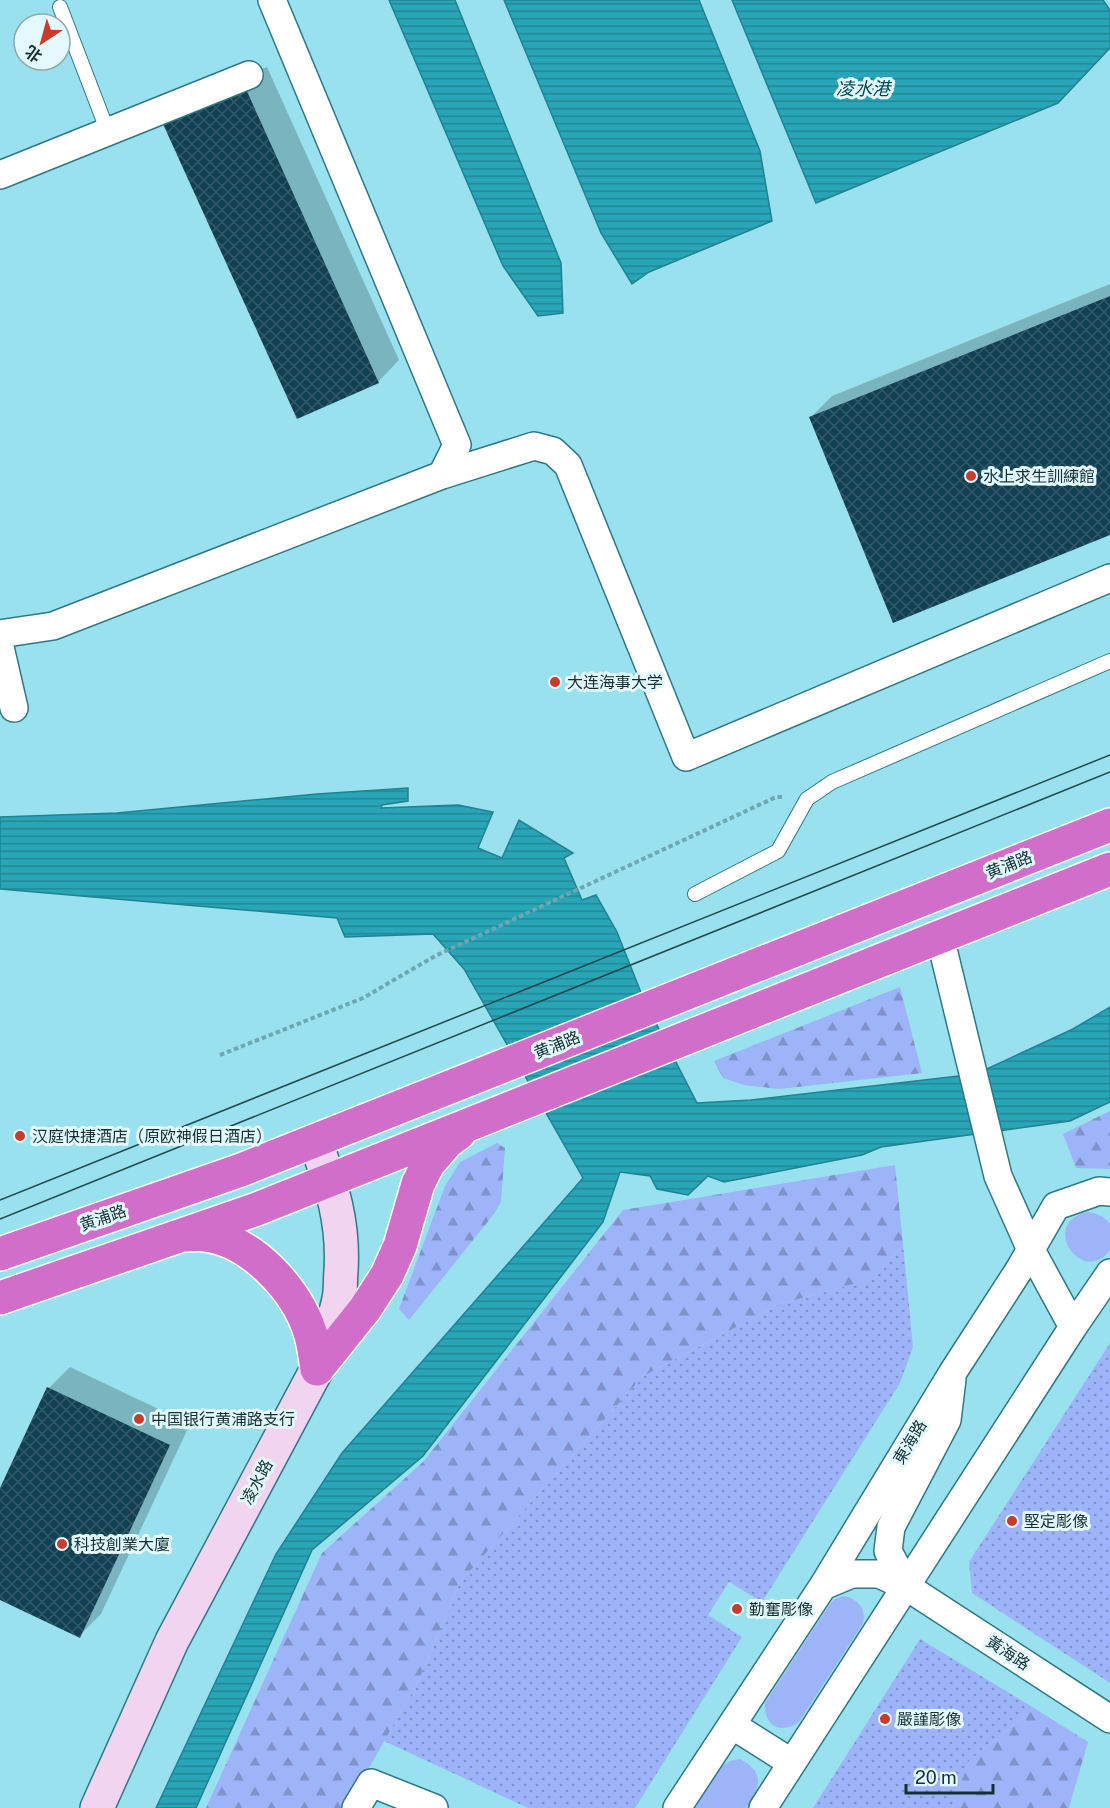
<svg xmlns="http://www.w3.org/2000/svg" width="1110" height="1808" font-family="'Public Sans','Noto Sans SC',sans-serif">
  <style>
    .grass { fill: url(#grass-dots) }
    .forest { fill: url(#forest-firs) }
    .garden { fill: #9eb4f8 }
    .water { fill: url(#water-rules); stroke: #218290; stroke-width: 1.5 }
    .shadow { fill: #0003 }
    .building { fill: url(#building-cross-hatch) }
    .lines { fill: none; stroke-linecap: round; stroke-linejoin: round }
    .lane-casing { stroke: #2e7884; stroke-width: 16 }
    .street-casing { stroke: #2e7884; stroke-width: 30 }
    .secondary-casing { stroke: #2e7884; stroke-width: 36 }
    .highway-casing { stroke: #fff; stroke-width: 36 }
    .path { stroke: #6da7b1; stroke-width: 4; stroke-dasharray: 4.5 3; stroke-linecap: butt }
    .lane { stroke: #fff; stroke-width: 14 }
    .street { stroke: #fff; stroke-width: 27 }
    .secondary { stroke: #f1d4ef; stroke-width: 33 }
    .highway { stroke: #d16eca; stroke-width: 33 }
    .tram { stroke: #23474d; stroke-width: 1.5 }
    .poi-dot { fill: #c83c2c; stroke: #e4f9fd; stroke-width: 2 }
    .labels { text-anchor: middle; dominant-baseline: central; stroke-width: 6; stroke-linejoin: round; paint-order: stroke }
    .poi-label { font-size: 16px; fill: #123035; stroke: #e4f9fd; text-anchor: start }
    .street-label { font-size: 16px; fill: #123035; stroke: #e4f9fd }
    .water-label { font-size: 18px; font-style: italic; fill: #004953; stroke: #e4f9fd }
  </style>
  <defs>
    <pattern id="grass-dots" width="8" height="8" patternUnits="userSpaceOnUse" patternTransform="scale(1.5)"><rect width="8" height="8" fill="#9eb4f8"/><path d="M2 2h.1M6 6h.1" fill="none" stroke="#7f93ca" stroke-width="1.8" stroke-linecap="round"/></pattern>
    <pattern id="forest-firs" width="22" height="20" patternUnits="userSpaceOnUse" patternTransform="scale(1.5)"><rect width="22" height="20" fill="#9eb4f8"/><path d="M5 1l3.5 6h-7zM16 11l3.5 6h-7z" fill="#7f93ca"/></pattern>
    <pattern id="water-rules" width="6" height="5" patternUnits="userSpaceOnUse" patternTransform="scale(1.5)"><rect width="6" height="5" fill="#28a5b7"/><path d="M0 2.5h6" fill="none" stroke="#218796"/></pattern>
    <pattern id="building-cross-hatch" width="8" height="8" patternUnits="userSpaceOnUse" patternTransform="scale(1.5)"><rect width="8" height="8" fill="#124053"/><path d="M0 0l8 8M0 8l8-8" fill="none" stroke="#335a69"/></pattern>
  </defs>
  <rect width="100%" height="100%" fill="#99e1ee"/>
  <path class="grass" d="M903 1244 913 1347 900 1383 762 1602 729 1582 708 1615 742 1637 635 1808H528L384 1741 418 1682 460 1582 643 1376 780 1304 875 1278Z
    M1110 1343V1683L972 1593 969 1562Z
    M920 1639 1034 1708 969 1761 952 1808H813Z"/>
  <path class="forest" d="M900 987 922 1073 780 1089 744 1085 723 1078 714 1061Z
    M1110 1111V1169L1076 1168 1063 1134Z
    M497 1143 505 1148 501 1202 494 1214 409 1320 399 1309 445 1186 460 1162Z
    M895 1165 903 1244 875 1278 780 1304 643 1376 460 1582 418 1682 346 1808H206L322 1553 423 1462 623 1210Z
    M1034 1708 1088 1742 1069 1808H952L969 1761Z"/>
  <path class="garden" d="M1087 1212C1097 1213 1104 1216 1110 1224V1250C1083 1287 1038 1224 1087 1212Z
    M843 1596C858 1598 868 1610 862 1625L799 1722C780 1735 764 1726 765 1703L830 1604 835 1599Z
    M740 1759C766 1773 760 1787 746 1808H693L722 1766 730 1761Z"/>
  <path class="water" d="M389 0H455L561 263 563 313 538 316 503 266Z
    M504 0H699L760 151 772 221 649 272 632 284 601 233Z
    M732 0H1103L1110 10V48L1058 103 816 203Z
    M408 788V801L382 805 381 808 458 805 493 812 478 848 502 858 519 820 573 853 564 858 582 900 596 895 617 932 644 1000 697 1103 751 1100 976 1074 1073 1029 1110 1007V1102L1070 1121 881 1147 862 1155 724 1182 708 1176 688 1195 657 1189 650 1176 620 1172 603 1222 423 1456 312 1550 196 1808H156L276 1554 342 1453 583 1178 464 969 433 934 345 937 337 918 0 889V817L117 813 317 794Z"/>
  <path class="shadow" d="M267 67 399 360 378 382 186 103Z
    M1110 284V533L810 418 832 396Z
    M70 1367 190 1424 101 1614 79 1636 0 1598V1492L49 1388Z"/>
  <path class="building" d="M245 87 379 383 297 419 163 124Z
    M1110 296V535L893 623 809 417Z
    M47 1387 170 1445 80 1638 0 1600V1488Z"/>
  <g class="lines">
    <defs>
      <path id="lane" d="M60 7 108 132
        M695 894 778 851 807 799 832 782 1110 661"/>
      <path id="street" d="M0 175 249 75
        M442 475 534 446 553 451 568 465 686 757 1110 578
        M0 634 53 626 442 475 457 445 272 0
        M0 647 14 708
        M940 937 998 1176 1031 1250 1073 1327
        M823 1586 852 1574H879L907 1587 1110 1719
        M907 1587 888 1551 891 1527 947 1420 952 1379
        M732 1725 792 1763
        M356 1808 371 1783 434 1808
        M677 1808 823 1586 953 1372 1019 1270 1056 1206 1099 1191 1110 1192
        M763 1808 1073 1327 1110 1273"/>
      <path id="secondary" d="M97 1808 172 1641 317 1369C325 1346 334 1323 339 1299 341 1290 340 1280 341 1271 344 1222 332 1186 315 1141"/>
      <path id="highway" d="M186 1235C192 1235 199 1234 205 1235 251 1240 297 1290 310 1332 314 1344 315 1357 317 1369
        M0 1254 241 1170 1110 825
        M0 1298 257 1209 1110 869
        M317 1369 365 1309 387 1275 400 1246 418 1184 428 1164 447 1142 459 1133"/>
    </defs>
    <use href="#lane" class="lane-casing"/>
    <use href="#street" class="street-casing"/>
    <use href="#secondary" class="secondary-casing"/>
    <use href="#highway" class="highway-casing"/>
    <path class="path" d="M220 1055 363 998 435 956 776 797H785"/>
    <use href="#lane" class="lane"/>
    <use href="#street" class="street"/>
    <use href="#secondary" class="secondary"/>
    <use href="#highway" class="highway"/>
    <path class="tram" d="M0 1200 1110 755
      M0 1219 1110 772"/>
  </g>
  <g class="poi-dot">
    <circle cx="971" cy="476" r="6"/>
    <circle cx="555" cy="682" r="6"/>
    <circle cx="20" cy="1136" r="6"/>
    <circle cx="139" cy="1419" r="6"/>
    <circle cx="1012" cy="1521" r="6"/>
    <circle cx="62" cy="1544" r="6"/>
    <circle cx="737" cy="1609" r="6"/>
    <circle cx="885" cy="1719" r="6"/>
  </g>
  <g class="labels">
    <g class="poi-label">
      <text x="983" y="476">水上求生訓練館</text>
      <text x="567" y="682">大连海事大学</text>
      <text x="32" y="1136">汉庭快捷酒店（原欧神假日酒店）</text>
      <text x="151" y="1419">中国银行黄浦路支行</text>
      <text x="1024" y="1521">堅定彫像</text>
      <text x="74" y="1544">科技創業大廈</text>
      <text x="749" y="1609">勤奮彫像</text>
      <text x="897" y="1719">嚴謹彫像</text>
    </g>
    <g class="street-label">
      <text transform="translate(1009 865) rotate(-22)">黄浦路</text>
      <text transform="translate(557 1045) rotate(-22)">黄浦路</text>
      <text transform="translate(103 1218) rotate(-19)">黄浦路</text>
      <text transform="translate(910 1442) rotate(-59)">東海路</text>
      <text transform="translate(257 1482) rotate(-62)">凌水路</text>
      <text transform="translate(1008 1653) rotate(33)">黃海路</text>
    </g>
    <g class="water-label">
      <text x="863" y="88">凌水港</text>
    </g>
  </g>
  <g transform="translate(42 42) rotate(216)"><circle r="28" fill="#e4f9fd" stroke="#90a9ad" stroke-width="1.5"/>
  <path d="M0-4.5L10 22L0 15L-10 22Z" fill="#c83c2c"/>
  <text y="-9" font-size="16" font-weight="bold" text-anchor="middle" fill="#123035">北</text>
  </g>
  <path d="M906 1784v9h87v-9" fill="none" stroke="#123035" stroke-width="3"/>
  <text x="915" y="1784" font-size="18" fill="#123035" stroke="#e4f9fd" stroke-width="4.5" paint-order="stroke">20 m</text>
</svg>
